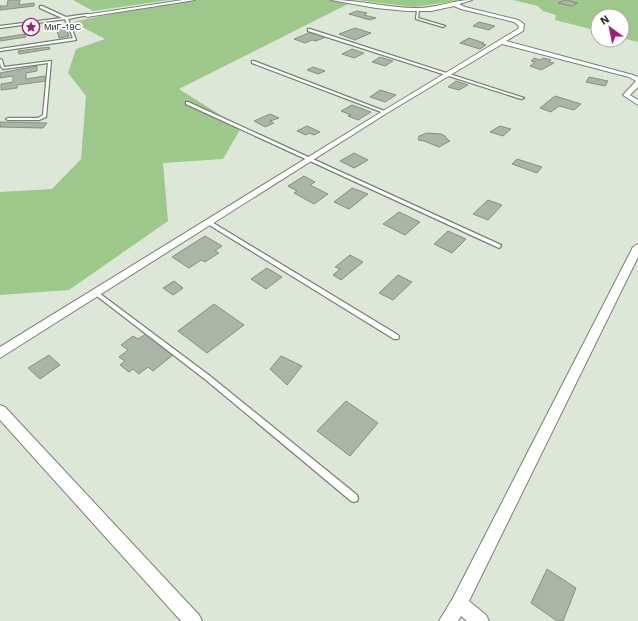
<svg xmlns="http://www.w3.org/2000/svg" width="638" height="621" font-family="'Work Sans',sans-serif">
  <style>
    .green { fill: #9ec78b }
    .building { fill: #abb5a7; stroke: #868f82 }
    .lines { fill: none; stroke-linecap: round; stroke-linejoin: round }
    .service-casing { stroke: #778073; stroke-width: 2.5 }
    .minor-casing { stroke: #778073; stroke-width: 2 }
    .service { fill: #fff; fill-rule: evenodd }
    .minor { fill: #fff; fill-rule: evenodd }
    .labels { text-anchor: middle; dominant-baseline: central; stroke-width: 3.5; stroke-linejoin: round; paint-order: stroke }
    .far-poi-label { font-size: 9px; fill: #2b2f29; stroke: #fff; text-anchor: start }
  </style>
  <rect width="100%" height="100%" fill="#dde7d8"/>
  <path class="green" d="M73 0H170L93 11Z
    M193 0H356L179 89 241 128 223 159 163 163 168 221 69 290 0 295V192L52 189 81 159 86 96 68 73 76 49 105 39 73 22 148 6Z
    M356 0H462L414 7Z
    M513 0H638V42L622 38V16H598V31L555 20 556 15 543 11 538 6Z"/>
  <path class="building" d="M8 0H20L19 5 34 3V6L0 10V6H7Z
    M565 0H566L578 3 571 6 558 3Z
    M357 11 367 13 364 15 376 18 370 20 349 14Z
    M479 22 495 26 489 30 473 26Z
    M66 28 69 36 59 38 57 30Z
    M355 28 371 33 355 40 339 34Z
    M311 32 326 37 316 41 312 40 305 43 294 39Z
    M25 34 26 37 0 41V38Z
    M469 38 484 43 482 44 486 45 480 49 460 43Z
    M49 47 50 49 19 54 18 51Z
    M352 49 364 53 354 58 342 54Z
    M380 57 393 61 385 66 372 62Z
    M534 58 540 60 543 58 551 60 549 62 554 63 541 70 530 66 535 62 531 61Z
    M37 66V71L26 73V79L45 76 46 81 17 85V88L1 90V84L13 82V76L0 78V73Z
    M313 67 325 71 318 74 307 70Z
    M589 77 608 81 605 86 586 82Z
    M456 81 468 85 459 90 448 87Z
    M380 90 396 95 385 102 370 97Z
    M555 96 581 104 574 110 559 106 551 112 540 108Z
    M352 105 371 112 358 120 348 116 351 115 341 111Z
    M270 114 279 118 270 121 274 123 265 127 254 121Z
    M0 122 47 123 43 128 0 127Z
    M307 126 320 132 314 135 309 133 306 135 297 131Z
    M500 126 511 129 503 136 490 132Z
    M427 133 441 134 445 136 447 139 450 141 439 147 424 141 418 140 419 136Z
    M354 153 368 160 354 168 340 161Z
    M517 159 542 167 537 173 512 164Z
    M304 176 315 182 310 185 328 194 314 204 294 193 297 191 288 186Z
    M352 188 368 194 349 209 334 202Z
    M488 200 502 205 488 220 473 214Z
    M399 212 420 222 405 235 383 224Z
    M448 231 466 239 452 253 434 244Z
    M205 236 222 246 215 251 219 253 205 262 201 260 189 268 172 257Z
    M350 255 363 262 341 280 333 275 340 269 335 267Z
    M267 268 282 277 266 289 251 279Z
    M398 275 412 282 393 300 379 293Z
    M174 281 183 288 173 295 163 288Z
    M214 304 244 325 207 353 178 331Z
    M146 334 174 354 153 371 148 367 139 374 133 369 129 372 120 365 125 361 119 357 128 350 121 345 133 336 138 339Z
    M49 355 60 365 40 379 28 368Z
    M281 356 302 366 287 385 270 369Z
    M346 401 378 423 350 456 317 431Z
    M547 569 576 588 563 621H557L531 603Z"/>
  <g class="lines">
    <defs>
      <path id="service" d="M40 6H42L66 17 87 14 88 15 68 19 76 40 0 51V49L73 38 65 19 0 28V26L62 18 40 8Z
        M418 9 419 10 418 18 445 26 443 27 416 19 417 10Z
        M308 29H310L524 98 521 99 308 31Z
        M0 59 2 60 4 67 51 61 46 117 39 120H8L6 119 8 118H38L43 115 48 63 3 69C0 67 0 62 0 59Z
        M252 61H254L387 112 384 113 252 63Z
        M186 102H188L501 245V246L499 248 497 247 186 104Z
        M206 221H210L398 335 399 337 398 339H394L206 223Z
        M95 290 210 376 357 495 358 498 357 501 354 502 351 501 206 380 93 293 92 292Z"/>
      <path id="minor" d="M183 0H195L87 17 84 15Z
        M331 0C360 0 388 8 417 8 436 8 454 0 472 0L459 4 465 7 518 20 524 24 523 31 506 41 633 75 638 77V87L630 95 638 100V105L623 95 636 81 629 77 502 44 387 113 0 358V347L383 111 518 29 519 26 514 22 461 9 454 6 431 11H407L376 8Z
        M638 244V257L469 601 486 615 489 621H467L461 616 458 621H439L453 598 633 247Z
        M0 405 5 407 199 615 202 621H181L0 420Z"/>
    </defs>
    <use href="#service" class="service-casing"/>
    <use href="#minor" class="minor-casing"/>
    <use href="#service" class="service"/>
    <use href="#minor" class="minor"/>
  </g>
  <defs>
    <symbol id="sight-ring" viewBox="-11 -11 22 22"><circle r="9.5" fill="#fff" stroke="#9e1f73" stroke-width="1.5"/><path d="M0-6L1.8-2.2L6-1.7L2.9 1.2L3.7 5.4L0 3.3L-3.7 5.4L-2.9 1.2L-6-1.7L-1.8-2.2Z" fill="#9e1f73"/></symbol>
  </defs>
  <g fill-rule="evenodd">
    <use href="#sight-ring" x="21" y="17" width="20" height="20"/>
  </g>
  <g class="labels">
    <g class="far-poi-label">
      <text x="44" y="27">МиГ-19С</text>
    </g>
  </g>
  <g transform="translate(610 28) rotate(327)"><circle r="19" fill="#ffffff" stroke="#aaaca9"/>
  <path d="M0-3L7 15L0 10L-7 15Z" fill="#9e1f73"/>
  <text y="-6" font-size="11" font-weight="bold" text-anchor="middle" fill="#2b2f29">N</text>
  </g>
</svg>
